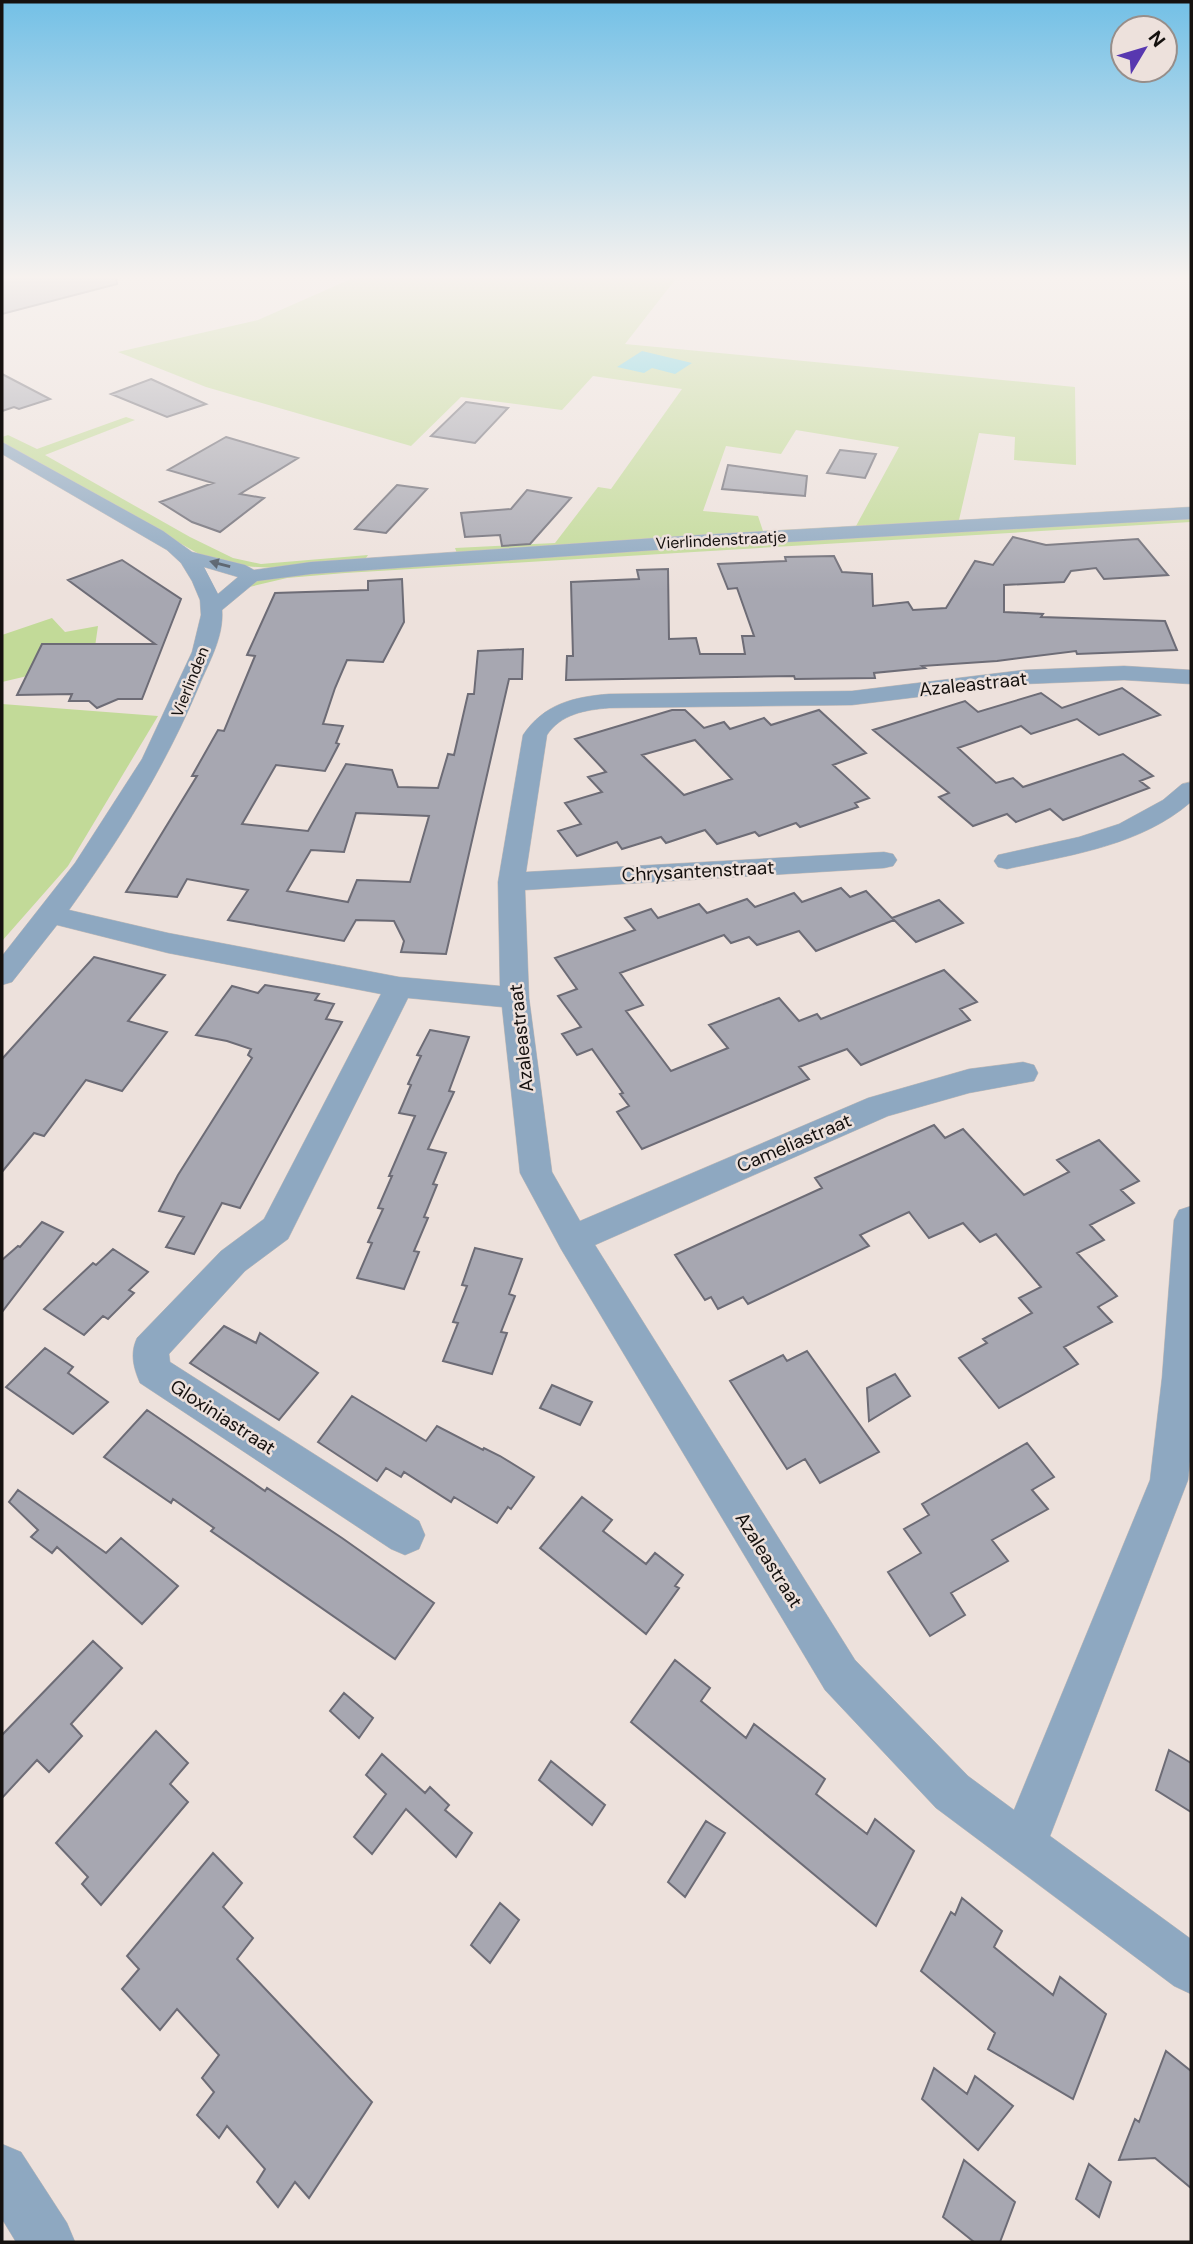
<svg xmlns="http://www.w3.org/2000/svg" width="1193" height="2244" font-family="'DM Sans',sans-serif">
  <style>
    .green { fill: #c2da98; fill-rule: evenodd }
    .water { fill: #64d2e4 }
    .building { fill: #a7a7b1; stroke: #6d6c76; stroke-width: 2; fill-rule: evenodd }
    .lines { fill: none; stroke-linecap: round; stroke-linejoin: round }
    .minor-casing { stroke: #c6bcb7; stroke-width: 1 }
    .minor { fill: #8ea8c1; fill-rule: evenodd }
    .oneway { fill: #525c68 }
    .labels { text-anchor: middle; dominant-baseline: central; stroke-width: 5; stroke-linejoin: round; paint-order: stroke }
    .far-street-label { font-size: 16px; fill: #15110f; stroke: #ede1dc }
    .street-label { font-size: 19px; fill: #15110f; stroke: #ede1dc }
  </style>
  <rect width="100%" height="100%" fill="#ede1dc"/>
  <path class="green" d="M350 276H678L625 344 1075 387 1076 465 1014 460 1015 437 979 433 959 520 1191 507V522L345 573 287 578 245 588 258 579 459 559 455 548 555 543 598 487 611 489 682 389 593 376 562 410 461 397 411 446 206 387 118 352 258 320 353 278ZM796 430 899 447 856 526 763 531 758 516 703 511 726 446 781 454Z
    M126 417 135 420 45 455 190 537 233 558 261 564 368 555 364 561C306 567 264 574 206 558L2 442V437L8 435 37 449Z
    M52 618 65 632 98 626 91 674 40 673 2 682V635Z
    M2 704 158 716 68 866 2 941Z"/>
  <path class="water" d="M642 351 692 363 675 374 652 368 644 373 617 367Z"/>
  <path class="building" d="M2 276H116L117 284 2 314Z
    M2 374 50 399 19 409 14 407 2 411Z
    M151 379 175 390 206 404 167 417 111 394Z
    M466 402 508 408 475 443 431 436Z
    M226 437 298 458 240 494 264 498 220 532 192 522 160 502 213 483 168 470Z
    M840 450 876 454 865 478 827 473Z
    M728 465 807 476 805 496 722 489Z
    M397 485 427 489 386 533 355 529Z
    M527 490 571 498 530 544 502 546 500 535 465 537 461 513 511 509Z
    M1013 537 1046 545 1138 539 1168 575 1104 579 1096 568 1071 571 1064 582 1004 585V612L1043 614 1041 617 1165 621 1177 650 1077 654 1076 651 997 661 922 666 925 668 874 673 875 678 795 679 794 676 566 680 567 656H573L571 582 639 579 637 570 668 569 669 639 696 638 700 654H745L742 636H754L737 588 728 589 718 564 786 561 785 557 834 556 842 572 872 574 873 606 908 602 913 610 946 608 975 561 993 565Z
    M122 560 181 599 142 699H118L97 708 89 701H69L72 694 17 695 42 644H155L68 580Z
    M402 579 404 622 383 662 347 660 335 688 323 724 343 726 336 743 339 744 325 771 276 765 242 824 308 831 346 764 392 770 398 787 438 788 448 754 454 755 468 694H474L478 651 523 649 522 679H509L446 954 401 952 404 941 394 921 356 920 344 941 228 920 248 890 187 879 177 897 126 892 197 776H192L218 730 224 731 255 656 247 655 275 593 368 590V581ZM356 813 429 816 410 882 357 880 348 902 287 891 311 850 344 852Z
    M1122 688 1160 715 1099 735 1077 719 1031 734 1021 726 958 748 996 783 1013 778 1023 787 1123 754 1153 776 1140 781 1149 788 1063 820 1050 809 1016 822 1007 814 973 826 939 797 949 793 873 730 965 701 978 712 1041 693 1062 708Z
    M672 710H685L704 728 724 722 730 729 764 718 771 725 819 710 866 753 833 765 869 798 855 803 858 807 800 827 796 823 759 836 755 832 717 844 705 830 666 843 661 837 622 849 617 842 577 856 558 831 581 824 565 803 602 792 588 777 606 772 575 739ZM695 740 732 779 684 795 642 755Z
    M841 888 850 897 866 891 894 920 816 951 799 931 757 945 749 937 731 943 724 935 620 973 643 1005 626 1011 671 1071 728 1048 709 1025 779 998 799 1021 817 1014 821 1019 944 970 977 1002 960 1009 970 1020 861 1065 847 1049 799 1067 809 1079 642 1149 617 1112 629 1106 620 1094 623 1093 592 1049 577 1055 562 1034 581 1027 558 996 577 989 555 958 635 930 625 918 651 909 658 918 699 904 707 913 747 899 755 907 794 893 802 902Z
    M939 900 963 923 916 942 892 918Z
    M94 957 165 975 128 1021 167 1032 122 1091 86 1080 44 1136 34 1133 2 1172V1059Z
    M265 985 319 994 315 1000 334 1004 326 1019 342 1022 240 1208 222 1203 194 1254 166 1247 184 1217 159 1211 178 1175 252 1058 248 1055 251 1049 227 1041 196 1035 232 986 258 993Z
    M430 1030 469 1037 449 1091 454 1092 428 1149 446 1153 433 1184 437 1185 424 1217 428 1218 414 1251 419 1252 404 1289 357 1278 372 1243 368 1242 383 1209 378 1208 392 1176H389L415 1116 399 1113 411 1085 408 1084 421 1056 417 1055Z
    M934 1125 945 1138 963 1129 1024 1195 1069 1172 1057 1160 1099 1140 1139 1181 1121 1190 1134 1203 1090 1225 1104 1240 1077 1253 1117 1296 1098 1307 1112 1322 1064 1347 1078 1364 999 1408 959 1358 987 1343 983 1339 1032 1313 1019 1298 1041 1287 996 1234 980 1242 963 1223 929 1238 909 1212 860 1235 869 1246 748 1304 743 1297 718 1309 711 1297 705 1300 675 1255 822 1188 815 1178Z
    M42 1222 63 1232 2 1312V1260L18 1246 20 1247Z
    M475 1248 522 1259 509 1294 515 1296 501 1332 507 1333 492 1374 443 1361 458 1323 453 1322 467 1286 462 1285Z
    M113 1249 148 1272 129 1290 134 1293 108 1319 103 1316 84 1335 44 1309 93 1263 96 1265Z
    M224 1326 256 1343 260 1333 318 1373 279 1420 190 1363Z
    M45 1348 73 1367 68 1373 108 1402 73 1434 6 1387Z
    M807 1351 879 1452 820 1483 805 1459 787 1469 730 1381 783 1355 787 1361Z
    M895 1374 910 1396 869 1421 867 1388Z
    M552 1385 592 1402 580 1425 540 1408Z
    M352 1396 426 1441 437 1426 483 1450 484 1448 500 1456 534 1477 511 1509 508 1507 497 1523 454 1497 451 1502 404 1472 401 1477 386 1468 377 1481 318 1442Z
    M147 1410 265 1491 267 1488 342 1538 434 1603 395 1659 211 1531 214 1528 173 1499 171 1503 104 1457Z
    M1027 1443 1054 1477 1032 1490 1048 1509 992 1540 1008 1561 951 1593 965 1615 930 1636 888 1572 921 1553 904 1529 929 1515 922 1504Z
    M18 1490 106 1553 121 1538 178 1586 142 1624 57 1547 52 1553 31 1537 38 1530 9 1502Z
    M582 1497 612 1520 603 1531 625 1548 646 1564 655 1553 683 1575 675 1586 679 1588 646 1634 540 1548Z
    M93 1641 122 1668 71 1724 82 1736 49 1772 37 1760 2 1798V1735Z
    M675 1660 710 1688 701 1701 724 1720 746 1738 754 1724 825 1779 816 1794 840 1813 867 1834 875 1819 914 1851 876 1926 631 1722Z
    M344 1693 373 1718 359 1738 330 1711Z
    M156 1731 188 1763 170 1784 188 1802 101 1905 82 1884 88 1877 56 1843Z
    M1169 1750 1191 1763V1812L1156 1790Z
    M382 1754 425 1793 430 1787 449 1805 445 1810 472 1833 456 1857 406 1809 372 1854 354 1837 386 1794 366 1775Z
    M551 1761 605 1805 592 1825 539 1780Z
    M706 1821 725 1833 685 1897 668 1882Z
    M213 1853 242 1883 223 1907 253 1938 237 1959 372 2102 309 2198 295 2182 278 2207 257 2182 265 2169 227 2126 219 2138 197 2115 214 2092 202 2078 219 2055 177 2009 160 2030 122 1989 139 1969 127 1956Z
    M962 1898 1002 1931 994 1947 1023 1971 1053 1995 1060 1977 1106 2014 1073 2099 988 2049 995 2033 921 1971 951 1912 955 1915Z
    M500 1903 519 1920 490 1963 471 1945Z
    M1166 2051 1191 2071V2188L1155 2158 1119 2160 1135 2119 1139 2122Z
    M934 2068 967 2094 975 2076 1013 2106 978 2150 922 2099Z
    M964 2160 1015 2202 1000 2242H974L943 2217Z
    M1089 2164 1111 2182 1099 2217 1076 2199Z"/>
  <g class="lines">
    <defs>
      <path id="minor" d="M2 442 163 531 192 552 245 565 254 570 311 562 699 535 1191 507V519L699 547 311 574 257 581 222 610C224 637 209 662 199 686 165 767 120 839 69 910L168 933 399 977 500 986 498 882 523 735C544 704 573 697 609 694L852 691 1024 670 1124 666 1191 670V684L1124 680 1024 684 852 705 609 708C585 710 561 714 547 735L526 872 884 852 893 854 897 860 893 866 884 868 525 890 529 998 552 1172 580 1221 868 1098 969 1069 1023 1062 1034 1065 1038 1073 1034 1081 969 1093 888 1116 595 1245 855 1660 968 1776 1014 1810 1150 1480 1162 1378 1174 1220 1179 1210 1191 1206V1452L1188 1480 1050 1836 1191 1939V1994L1174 1986 936 1808 825 1690 561 1249 520 1173 502 1007 408 998 288 1239 245 1271 169 1354 170 1362 419 1521 425 1535 419 1549 405 1555 391 1549 140 1383C133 1367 130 1353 137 1338L221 1251 264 1219 381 994 168 953 57 925 12 982 2 985V956L75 863 142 759 192 652 201 615 200 600 192 581 181 563 167 550 2 454ZM204 567 238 577 218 594Z
        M1191 782V802C1140 846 1070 855 1007 869L998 867 994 861 998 855 1079 837 1119 824 1163 800 1182 784Z
        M2 2144 21 2152 67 2223 75 2242H16L2 2219Z"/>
    </defs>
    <use href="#minor" class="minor-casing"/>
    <use href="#minor" class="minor"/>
  </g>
  <defs><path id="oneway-solid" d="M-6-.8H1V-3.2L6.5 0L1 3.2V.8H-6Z" transform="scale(1.75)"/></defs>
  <use class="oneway" href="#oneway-solid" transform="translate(220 564) rotate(-165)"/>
  <linearGradient id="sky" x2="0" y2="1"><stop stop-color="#73c0e6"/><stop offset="0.47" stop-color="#f7f2ef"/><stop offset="1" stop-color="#f7f2ef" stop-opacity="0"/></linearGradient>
  <rect width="1193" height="590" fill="url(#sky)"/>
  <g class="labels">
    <g class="far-street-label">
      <text transform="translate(721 540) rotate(-3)">Vierlindenstraatje</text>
      <text transform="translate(190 682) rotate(-68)">Vierlinden</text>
    </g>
    <g class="street-label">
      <text transform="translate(973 684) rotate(-6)">Azaleastraat</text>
      <text transform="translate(698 871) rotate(-3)">Chrysantenstraat</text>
      <text transform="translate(521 1038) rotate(-96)">Azaleastraat</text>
      <text transform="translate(794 1143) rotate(-23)">Cameliastraat</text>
      <text transform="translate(223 1417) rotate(33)">Gloxiniastraat</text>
      <text transform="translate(769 1560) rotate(58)">Azaleastraat</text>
    </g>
  </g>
  <rect width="1193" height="2244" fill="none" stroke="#15110f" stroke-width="7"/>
  <g transform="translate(1144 49) rotate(52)"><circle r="33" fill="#ede1dc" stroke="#978e8a" stroke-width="2"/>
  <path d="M0-5L12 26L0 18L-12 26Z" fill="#5838b0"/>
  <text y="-10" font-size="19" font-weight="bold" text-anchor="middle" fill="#15110f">N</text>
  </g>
</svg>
